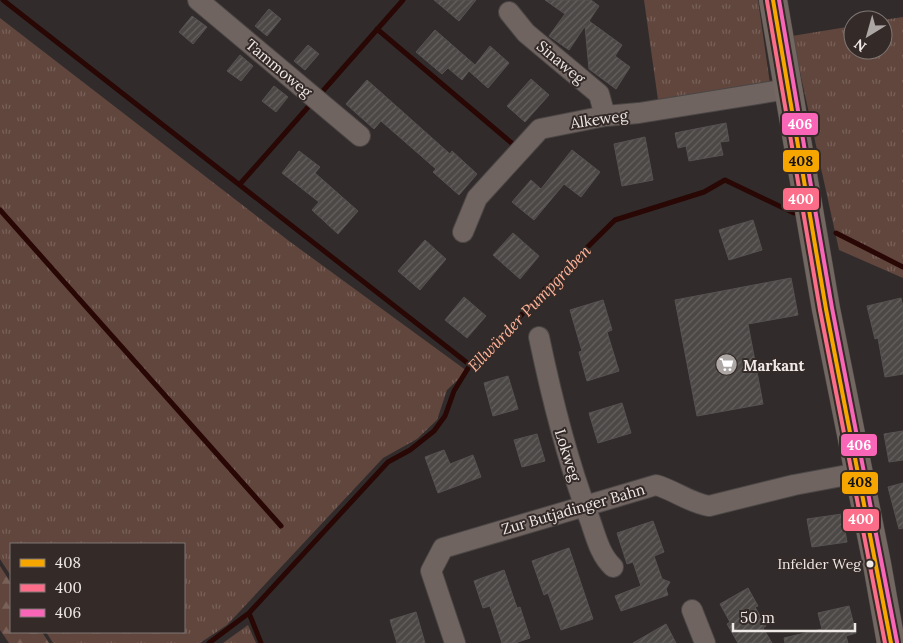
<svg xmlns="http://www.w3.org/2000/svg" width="903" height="643" font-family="Lora,serif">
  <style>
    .grass { fill: url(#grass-tufts) }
    .forest { fill: url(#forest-firs) }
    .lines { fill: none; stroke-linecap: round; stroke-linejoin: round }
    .stream { stroke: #280704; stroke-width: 5 }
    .building { fill: url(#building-hatch); stroke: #575252 }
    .street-casing { stroke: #4b4746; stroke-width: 22 }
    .secondary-casing { stroke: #4b4746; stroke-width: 29 }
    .street { stroke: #706461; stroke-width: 20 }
    .secondary { stroke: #736762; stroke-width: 28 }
    .bus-1-casing { stroke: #342b28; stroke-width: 8 }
    .bus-2-casing { stroke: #342b28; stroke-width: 8 }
    .bus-3-casing { stroke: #342b28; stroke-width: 8 }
    .bus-1 { stroke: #f7a600; stroke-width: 4 }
    .bus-2 { stroke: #fb6d88; stroke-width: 4 }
    .bus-3 { stroke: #fa66b7; stroke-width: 4 }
    .bus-dot { fill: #efe9e7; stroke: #342b28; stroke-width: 2 }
    .labels { text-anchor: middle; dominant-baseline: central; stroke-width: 4; stroke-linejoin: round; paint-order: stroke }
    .bus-label { font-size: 14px; fill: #efe9e7; stroke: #342b28; text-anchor: end }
    .street-label { font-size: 15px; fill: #efe9e7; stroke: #342b28 }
    .poi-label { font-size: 15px; font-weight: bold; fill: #efe9e7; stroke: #342b28; text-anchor: start }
    .water-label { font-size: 16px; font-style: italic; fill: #ffb399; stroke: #342b28 }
    .line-badge { stroke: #342b28; stroke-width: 2 }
    .badge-label { font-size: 14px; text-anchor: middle; font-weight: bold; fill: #fff }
    .pale-badge-label { font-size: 14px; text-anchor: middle; font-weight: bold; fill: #111 }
  </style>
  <defs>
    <pattern id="grass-tufts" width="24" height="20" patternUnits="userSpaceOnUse" patternTransform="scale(1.25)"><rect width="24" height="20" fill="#61463d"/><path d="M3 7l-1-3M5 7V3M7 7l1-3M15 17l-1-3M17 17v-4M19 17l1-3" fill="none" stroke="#786159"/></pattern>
    <pattern id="forest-firs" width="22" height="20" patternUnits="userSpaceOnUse" patternTransform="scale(1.25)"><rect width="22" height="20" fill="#61463d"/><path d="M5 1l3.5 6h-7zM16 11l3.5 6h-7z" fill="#786159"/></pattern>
    <pattern id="building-hatch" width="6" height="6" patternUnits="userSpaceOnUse" patternTransform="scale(1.25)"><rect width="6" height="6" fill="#4c4846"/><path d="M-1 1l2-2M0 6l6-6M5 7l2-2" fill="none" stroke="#666261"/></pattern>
  </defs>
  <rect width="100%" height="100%" fill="#312c2b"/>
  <path class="grass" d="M644 0H758L770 84 658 100Z
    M903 17V278L839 250 792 36 853 26V50H883V20Z
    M0 18 289 241 467 371 447 390 437 420 417 439 383 458 227 625 200 643H53L46 632H184V544H11V576L0 559Z
    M248 625 256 643H223Z"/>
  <path class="forest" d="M0 566 11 583V632H42L49 643H9L0 630Z"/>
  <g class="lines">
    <path class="stream" d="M3 0 470 365
      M377 29 514 145
      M322 92 403 0
      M240 184 309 106
      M0 210 281 526
      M836 233 903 267
      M249 613 261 643
      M209 643 249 613 388 462 410 450 434 431 445 416 454 391 470 365 496 343 543 291 615 220 704 192 725 180 794 213"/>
  </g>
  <path class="building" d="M434 0H476L459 21Z
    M545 0H591L599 6 589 21 622 45 615 56 630 67 616 89 589 69 585 26 569 50 549 36 565 14Z
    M269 9 281 19 267 36 255 26Z
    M192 16 207 27 193 44 179 32Z
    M435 30 475 65 490 46 509 63 488 88 469 71 462 80 448 68 442 74 416 52Z
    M308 45 319 54 305 70 294 61Z
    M240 55 253 66 241 81 227 71Z
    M531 79 549 95 525 122 507 106Z
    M367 80 450 154 452 151 477 174 459 195 433 172 436 169 381 121 374 129 346 104Z
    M274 86 288 97 276 112 262 101Z
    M726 123 729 141 720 142 723 155 689 161 686 146 678 148 675 133Z
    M645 137 653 180 622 186 614 144Z
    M572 150 600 172 581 197 564 184 534 220 512 202 531 180 541 189Z
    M299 151 320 167 315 173 358 211 338 234 312 210 319 202 282 173Z
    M753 220 762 250 729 260 719 230Z
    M513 233 539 256 520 279 493 255Z
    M425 240 446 259 420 290 398 271Z
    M791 278 798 315 748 324 763 404 697 416 675 300Z
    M464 297 486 316 467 338 445 320Z
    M901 298 903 307V374L885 377 878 338 875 339 867 306Z
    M603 300 612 330 607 332 619 371 587 381 579 352 582 351 570 310Z
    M508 376 518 409 493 416 484 383Z
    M622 403 631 433 598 443 589 413Z
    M903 431V460L889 462 884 434Z
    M537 434 545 461 522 467 514 440Z
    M444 450 450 464 473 455 481 477 438 493 425 457Z
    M903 483V528L899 529 888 487Z
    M842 514 847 542 812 547 807 519Z
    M653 521 664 552 654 556 662 579 670 582 666 589 668 595 621 611 615 596 641 586 633 562 627 564 617 533Z
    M569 548 593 619 561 630 548 593 544 595 532 561Z
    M504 570 517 608 520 607 530 638 515 643H502L490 606 483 608 474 581Z
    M748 588 758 606 755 607 766 626 763 628 772 643H738L727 624 730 622 720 604Z
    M849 606 856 633 846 636 848 643H785L784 638 822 629 818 613Z
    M416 612 425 643H397L390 620Z
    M666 624 676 643H633Z"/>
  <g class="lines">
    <defs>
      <path id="street" d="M198 0 360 136
        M509 12 526 33 599 94 605 116
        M463 232 477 198 540 129 605 116 639 113 788 89
        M539 337C552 399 567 461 590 520 596 537 600 555 613 567
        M692 610 705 643
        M455 643 431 571 443 548 656 485C674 490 690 503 709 506L794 485 858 473"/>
      <path id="secondary" d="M773 0 826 309 877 564 891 643"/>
    </defs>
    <use href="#street" class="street-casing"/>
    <use href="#secondary" class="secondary-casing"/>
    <use href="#street" class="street"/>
    <use href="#secondary" class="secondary"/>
    <defs>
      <path id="bus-1" d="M773 0 826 309 891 643"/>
      <path id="bus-2" d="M767 1 820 310 885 643"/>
      <path id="bus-3" d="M779 0 832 308 897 642"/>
    </defs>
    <use href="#bus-1" class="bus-1-casing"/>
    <use href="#bus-2" class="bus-2-casing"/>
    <use href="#bus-3" class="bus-3-casing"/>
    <use href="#bus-1" class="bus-1"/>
    <use href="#bus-2" class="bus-2"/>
    <use href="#bus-3" class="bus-3"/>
  </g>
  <defs>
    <symbol id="supermarket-disc" viewBox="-11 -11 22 22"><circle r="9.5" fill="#aca7a5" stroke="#342b28"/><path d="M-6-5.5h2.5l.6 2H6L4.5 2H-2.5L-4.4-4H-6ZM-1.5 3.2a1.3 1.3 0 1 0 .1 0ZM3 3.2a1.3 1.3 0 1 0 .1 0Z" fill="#fff"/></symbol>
  </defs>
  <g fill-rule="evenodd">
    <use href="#supermarket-disc" x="714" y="352" width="25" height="25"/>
  </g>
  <circle class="bus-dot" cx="870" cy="564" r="4.5"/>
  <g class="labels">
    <g class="bus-label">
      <text x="861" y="564">Infelder Weg</text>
    </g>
    <g class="street-label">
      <text transform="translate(561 62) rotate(40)">Sinaweg</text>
      <text transform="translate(279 68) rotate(40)">Tammoweg</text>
      <text transform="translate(599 119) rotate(-8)">Alkeweg</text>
      <text transform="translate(568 455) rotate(72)">Lokweg</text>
      <text transform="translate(573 509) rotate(-16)">Zur Butjadinger Bahn</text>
    </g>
    <g class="poi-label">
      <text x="743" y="365">Markant</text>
    </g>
    <g class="water-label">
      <text transform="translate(529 308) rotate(-46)">Ellwürder Pumpgraben</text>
    </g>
  </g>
  <g class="line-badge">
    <rect x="781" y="112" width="38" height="24" rx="5" fill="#fa66b7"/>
    <rect x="782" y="149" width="38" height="24" rx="5" fill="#f7a600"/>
    <rect x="782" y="187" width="38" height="24" rx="5" fill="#fb6d88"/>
    <rect x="840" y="433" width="38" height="24" rx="5" fill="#fa66b7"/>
    <rect x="841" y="471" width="38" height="24" rx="5" fill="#f7a600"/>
    <rect x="842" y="508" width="38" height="24" rx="5" fill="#fb6d88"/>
  </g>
  <g class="badge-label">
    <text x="800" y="129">406</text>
    <text x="801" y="204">400</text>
    <text x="859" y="450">406</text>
    <text x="861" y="524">400</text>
  </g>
  <g class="pale-badge-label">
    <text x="801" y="166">408</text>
    <text x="860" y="487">408</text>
  </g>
  <rect x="10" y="543" width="175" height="90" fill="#342b28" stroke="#7f7774"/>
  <rect x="20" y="559" width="25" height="8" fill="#f7a600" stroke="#7f7774"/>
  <text x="55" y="568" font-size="15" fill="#efe9e7">408</text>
  <rect x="20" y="584" width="25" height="8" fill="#fb6d88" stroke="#7f7774"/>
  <text x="55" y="593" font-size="15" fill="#efe9e7">400</text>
  <rect x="20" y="609" width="25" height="8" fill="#fa66b7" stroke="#7f7774"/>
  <text x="55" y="618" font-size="15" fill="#efe9e7">406</text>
  <g transform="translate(868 35) rotate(217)"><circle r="24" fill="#342b28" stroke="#7f7774"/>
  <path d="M0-4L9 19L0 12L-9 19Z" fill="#aca7a5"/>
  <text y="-8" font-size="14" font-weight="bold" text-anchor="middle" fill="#efe9e7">N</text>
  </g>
  <path d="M733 623v8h122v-8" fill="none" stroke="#efe9e7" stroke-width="2.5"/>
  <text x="740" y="623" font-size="15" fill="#efe9e7" stroke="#342b28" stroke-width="4" paint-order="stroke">50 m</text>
</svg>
